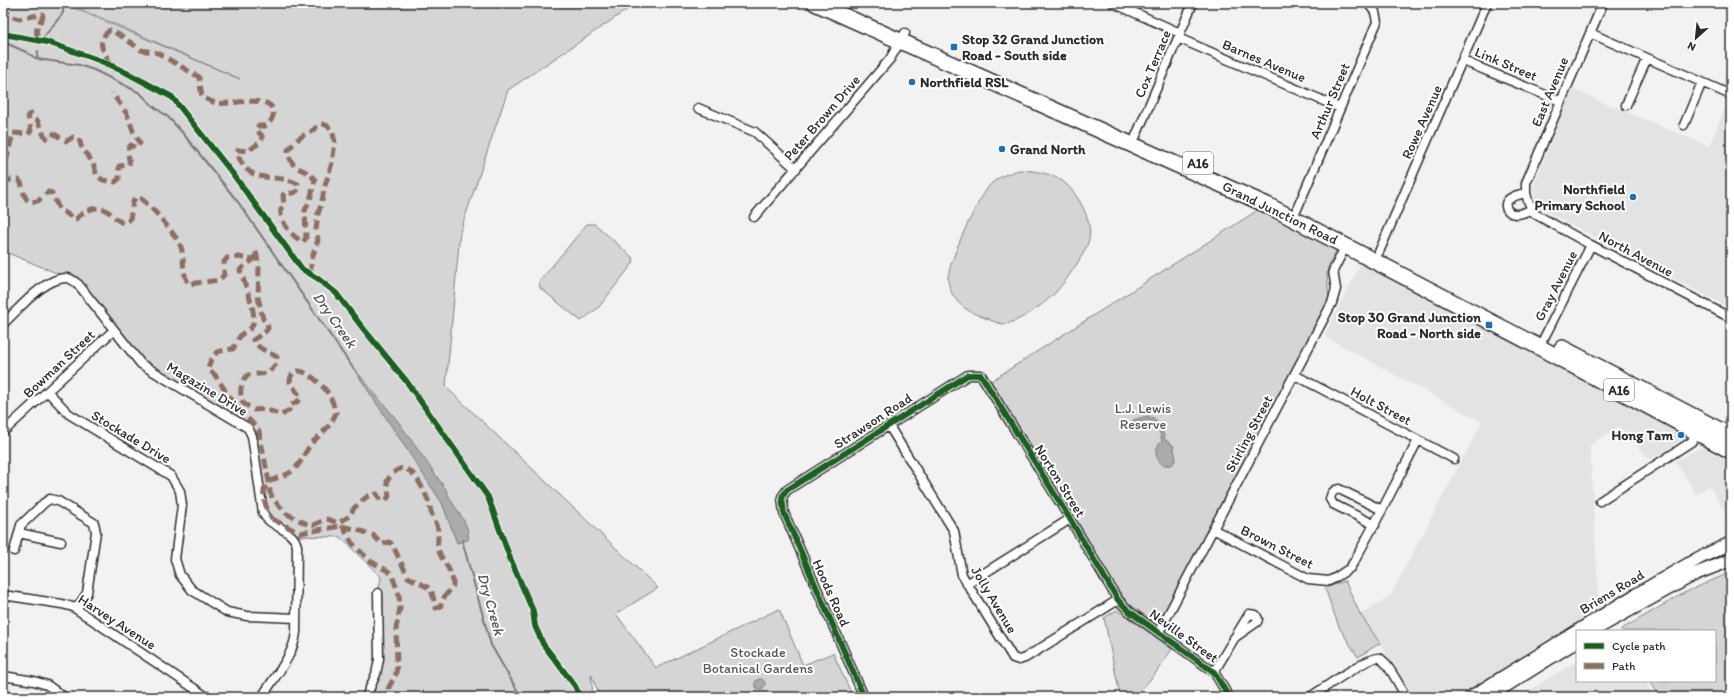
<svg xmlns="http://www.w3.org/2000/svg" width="1734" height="700" font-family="Itim,sans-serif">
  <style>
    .built { fill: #e3e3e3 }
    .green { fill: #d5d5d5; stroke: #808080 }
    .water { fill: #ababab; stroke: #787878 }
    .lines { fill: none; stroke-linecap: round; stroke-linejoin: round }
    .stream { stroke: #787878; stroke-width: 2 }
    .street-casing { stroke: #2b2b2b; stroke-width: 11 }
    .secondary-casing { stroke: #2b2b2b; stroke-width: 15 }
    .highway-casing { stroke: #2b2b2b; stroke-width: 18 }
    .street { stroke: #fff; stroke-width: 8 }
    .secondary { stroke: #fff; stroke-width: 12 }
    .highway { stroke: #fff; stroke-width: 15 }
    .quiet { stroke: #8d6e63; stroke-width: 5; stroke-dasharray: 10 5; stroke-linecap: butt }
    .cycleway-casing { stroke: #fff; stroke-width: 8 }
    .cycleway { stroke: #1b5e20; stroke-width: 6 }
    .poi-dot { fill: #1f6fb2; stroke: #fff; stroke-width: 1.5 }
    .labels { text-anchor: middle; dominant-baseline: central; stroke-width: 4; stroke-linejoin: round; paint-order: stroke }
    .shield { fill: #fff; stroke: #6b6b6b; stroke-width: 1 }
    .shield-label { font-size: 13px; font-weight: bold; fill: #2b2b2b }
    .poi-label { font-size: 14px; font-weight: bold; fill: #2b2b2b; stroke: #fff; text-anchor: start }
    .street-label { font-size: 14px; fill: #2b2b2b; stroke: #fff }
    .park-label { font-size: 14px; fill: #565656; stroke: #fff }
    .water-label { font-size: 15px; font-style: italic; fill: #585858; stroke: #fff }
  </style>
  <rect width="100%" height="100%" fill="#f2f2f2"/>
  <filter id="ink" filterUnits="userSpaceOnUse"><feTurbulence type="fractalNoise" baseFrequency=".025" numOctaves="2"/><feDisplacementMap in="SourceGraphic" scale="8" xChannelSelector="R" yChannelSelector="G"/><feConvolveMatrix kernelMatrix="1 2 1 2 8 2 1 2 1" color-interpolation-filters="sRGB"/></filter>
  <g filter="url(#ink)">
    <path class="built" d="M1571 89 1709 146 1728 101 1731 102V309L1536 206 1533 188Z
      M1362 261 1687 433V437L1650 460 1619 426 1590 445 1599 608 1457 697H1415L1360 614 1390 596 1482 422 1324 336Z
      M1702 447 1731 463V521L1709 486 1696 494 1675 461Z
      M1577 661V681H1645L1655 697H1518Z"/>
    <path class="green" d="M3 3H62L240 79 67 3H637L508 90 460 232 446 387 658 588 616 614 656 668 779 609 803 665 833 653 853 697H600L591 674 593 697H364L379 659 378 593 381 577 340 537 292 536 265 516 250 431 141 364 71 279 3 251Z
      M1019 170C1033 170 1057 174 1067 185 1079 196 1093 222 1089 239 1087 252 1065 282 1056 292 1046 303 1019 322 1005 324 998 324 991 320 985 318 973 313 962 309 955 298 951 293 948 284 948 278 949 260 979 195 992 183 1000 176 1009 173 1019 170Z
      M1258 210 1337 249 1328 267 1327 276 1329 299 1161 619 1153 621 1128 603 1116 587 991 381Z
      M587 224H595L633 258 634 262 598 308 581 321 540 288 539 282Z
      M1731 572V697H1660L1650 681H1715V631H1621L1620 630 1684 593Z
      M1345 581 1360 614 1380 643 1358 657 1339 627 1325 588Z
      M1117 610 1172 649 1155 674 1135 697 1120 695 1104 618Z"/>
    <path class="water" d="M352 366 397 420 447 491C452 508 471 522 468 540L457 543 442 503Z
      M1147 416 1154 418 1162 429 1165 440 1173 445 1176 459 1172 465H1163C1154 458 1154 448 1162 441L1159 430 1153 421 1147 420 1133 423V420Z
      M755 684a5 5 0 1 1 10 0a5 5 0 1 1-10 0Z"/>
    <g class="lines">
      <path class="stream" d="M43 38 63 13V3
        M3 45 8 44 26 52 37 59 79 65 94 70 140 93 153 106 168 117 181 131 238 202 353 368
        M37 59 38 51
        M462 540 491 645 521 697"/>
      <defs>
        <path id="street" d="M1113 3 1180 33
          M1603 3 1526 183V193L1528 201 1535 214 1591 245 1731 318
          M1590 33 1731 95
          M1178 38 1340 108
          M1463 61 1560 101
          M1626 105 1647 58
          M698 108 755 132 796 169
          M1684 125 1702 82
          M1136 136 1193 3
          M1526 193C1521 194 1515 195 1511 198 1501 203 1507 215 1517 214 1522 214 1528 211 1532 209
          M1297 209 1377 22 1375 12 1368 3
          M754 217 890 59 905 33
          M1379 252 1487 3
          M3 324C19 309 45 277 67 278 71 278 75 282 78 284L141 364 248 428 252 436 263 513C270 528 293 528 297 546L296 632C294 656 274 677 262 697
          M1544 338 1591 245
          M1295 375 1454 459
          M48 392 69 414 171 476 180 491 182 505 175 559 180 575 192 590 227 612 247 616 296 618
          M889 426 954 531 962 575 1013 658 1019 660 1025 658 1118 600
          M3 432 114 330
          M1600 501 1691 442 1698 433
          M1375 525 1333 504 1330 499C1331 493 1333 490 1339 489L1382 510
          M1213 529 1308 579 1329 581 1335 578 1350 568 1355 560 1382 510 1418 440
          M19 533 61 542
          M14 551 21 525 44 503 50 499 58 501 94 523 96 532 87 593 76 609
          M967 584 1070 519
          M3 595 62 604 73 607 207 697
          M1159 632 1332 303 1336 289 1333 271 1346 245
          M1214 672 1249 614 1256 615 1258 619 1257 622 1234 638
          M3 676 34 681 47 685 64 697
          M366 697 376 674 379 659 378 593
          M864 697 784 513 782 497 787 490 968 375H981L1070 519 1118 600 1130 612 1214 672 1229 697
          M1310 697C1320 691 1372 654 1380 658 1389 664 1400 687 1406 697"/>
        <path id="secondary" d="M1592 631 1695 574 1731 560
          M1471 697 1634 596 1699 558 1731 543
          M1488 697 1577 641"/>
        <path id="highway" d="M815 3 1267 205 1539 347 1731 451
          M1562 348 1731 436"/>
      </defs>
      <use href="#street" class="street-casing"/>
      <use href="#secondary" class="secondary-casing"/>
      <use href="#highway" class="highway-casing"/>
      <use href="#street" class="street"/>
      <use href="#secondary" class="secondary"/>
      <use href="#highway" class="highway"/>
      <path class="quiet" d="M3 6 10 16 19 19 42 14 43 16C39 25 33 30 39 40
        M111 64C104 51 94 42 110 30L123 37 141 50 158 53 199 77 202 97C206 99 212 102 216 103 230 106 277 91 273 116 272 120 269 124 266 126H258L256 129 262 136C263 145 253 144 250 151L238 150 237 152C248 188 274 171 298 184L297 191 294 193H285L283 195 284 206 281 209C279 221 292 237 303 242L306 238 305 210 310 200 315 180C303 164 292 175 288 150L297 140 304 135 311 132 319 125 323 124 328 126 333 134 335 142 332 163 324 189 322 202 318 214 316 230 318 240 312 258 310 274
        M3 159 7 158 13 133 28 134 31 131 28 115 31 114C41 120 39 130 46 138L51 133C57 134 60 139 67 141L73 137 80 141 81 146 93 163 97 176 103 180 115 182 119 179V166L129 165C131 158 124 151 131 145L135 148 140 143 133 131 127 114 112 93
        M3 184 9 180H19C25 186 21 197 30 202L38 201 48 192 52 193 59 209C66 212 69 217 76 219 111 187 115 236 130 219L133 202 135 198 141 199C151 205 177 236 181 247 185 259 181 273 189 284L219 280 224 275V262L227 258 239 257 253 260
        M272 519 300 533 341 526 358 530 373 535 382 544 389 542 392 544 408 577 431 589 436 608 440 607C442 603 443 599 445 596 448 591 453 590 453 584 453 569 439 559 438 547 437 541 439 535 438 529 437 523 433 518 431 512 430 508 430 504 428 500 420 482 406 451 387 481L389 496 386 500 379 498 377 494 368 496 363 500 354 508 350 516 338 523 327 519 313 525 307 524 287 514 273 499 270 492 269 482 259 431 231 399 215 375 208 369C212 352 216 351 233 349 236 344 238 337 243 333 245 331 249 330 251 328 260 317 244 283 240 270 248 261 253 265 256 251L259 268 258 297 263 319 267 323 268 328 266 331 253 340C258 349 269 352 277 357V363L268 373 248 375C240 384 239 391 243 403L254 410 265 409 282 415 289 410V407C292 403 298 403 301 398L290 382C292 355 322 384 328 393 332 399 334 406 336 413 333 420 329 426 324 431 320 436 315 439 311 444 304 453 301 465 291 472 284 477 269 478 265 487 261 497 267 510 272 519
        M342 525 352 543 370 561 388 571 392 575 399 595 400 608 396 628 397 666 396 674 388 689 390 697"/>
      <defs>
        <path id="cycleway" d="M3 34 47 42 101 61 129 74 172 97 233 174 302 269 317 278 336 293 362 327 407 382 488 497 510 558 533 611 535 626 543 644 575 686 580 697
          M864 697 784 513 782 497 787 490 968 375H981L1070 519 1118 600 1130 612 1214 672 1229 697"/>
      </defs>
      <use href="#cycleway" class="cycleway-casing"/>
      <use href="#cycleway" class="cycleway"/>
    </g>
  </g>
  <g class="poi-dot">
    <rect x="950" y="43" width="8" height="8" rx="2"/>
    <circle cx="912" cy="82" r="4"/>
    <circle cx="1002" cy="149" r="4"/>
    <circle cx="1633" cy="197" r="4"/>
    <rect x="1485" y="321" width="8" height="8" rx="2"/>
    <circle cx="1681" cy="435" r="4"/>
  </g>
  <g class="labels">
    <g class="shield">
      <rect x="1183" y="152" width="30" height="22" rx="3"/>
      <rect x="1604" y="379" width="30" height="22" rx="3"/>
    </g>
    <g class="shield-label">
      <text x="1198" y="163">A16</text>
      <text x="1619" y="390">A16</text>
    </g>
    <g class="poi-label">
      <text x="962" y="39">Stop 32 Grand Junction<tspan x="962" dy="16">Road - South side</tspan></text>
      <text x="920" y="82">Northfield RSL</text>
      <text x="1010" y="149">Grand North</text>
      <text x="1625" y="189" text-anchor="end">Northfield<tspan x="1625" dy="16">Primary School</tspan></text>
      <text x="1481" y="317" text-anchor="end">Stop 30 Grand Junction<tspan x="1481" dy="16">Road - North side</tspan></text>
      <text x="1673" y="435" text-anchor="end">Hong Tam</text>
    </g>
    <g class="street-label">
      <text transform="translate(1264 61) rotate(23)">Barnes Avenue</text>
      <text transform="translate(1153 64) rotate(-67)">Cox Terrace</text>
      <text transform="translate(1506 64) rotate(23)">Link Street</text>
      <text transform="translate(1550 92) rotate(-67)">East Avenue</text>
      <text transform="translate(1330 101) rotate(-67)">Arthur Street</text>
      <text transform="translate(822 118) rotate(-49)">Peter Brown Drive</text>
      <text transform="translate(1422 122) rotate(-66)">Rowe Avenue</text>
      <text transform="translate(1280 213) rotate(26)">Grand Junction Road</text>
      <text transform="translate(1636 254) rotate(28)">North Avenue</text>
      <text transform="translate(1556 286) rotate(-63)">Gray Avenue</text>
      <text transform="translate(59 364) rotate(-43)">Bowman Street</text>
      <text transform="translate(207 389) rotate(31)">Magazine Drive</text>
      <text transform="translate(1381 406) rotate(28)">Holt Street</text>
      <text transform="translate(873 421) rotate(-33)">Strawson Road</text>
      <text transform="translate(1249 434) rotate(-62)">Stirling Street</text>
      <text transform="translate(131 437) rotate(31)">Stockade Drive</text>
      <text transform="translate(1060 481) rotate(58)">Norton Street</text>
      <text transform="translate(1277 547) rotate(27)">Brown Street</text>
      <text transform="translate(1612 592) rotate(-31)">Briens Road</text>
      <text transform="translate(831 593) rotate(66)">Hoods Road</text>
      <text transform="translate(994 600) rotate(59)">Jolly Avenue</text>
      <text transform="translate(117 622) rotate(33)">Harvey Avenue</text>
      <text transform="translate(1184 636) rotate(36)">Neville Street</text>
    </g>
    <g class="park-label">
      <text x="1143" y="408">L.J. Lewis<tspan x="1143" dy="16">Reserve</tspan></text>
      <text x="758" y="652">Stockade<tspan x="758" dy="16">Botanical Gardens</tspan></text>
    </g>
    <g class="water-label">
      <text transform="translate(335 320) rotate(55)">Dry Creek</text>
      <text transform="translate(491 604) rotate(74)">Dry Creek</text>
    </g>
  </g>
  <rect width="1734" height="700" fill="none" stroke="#fff" stroke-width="16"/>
  <rect x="8" y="8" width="1718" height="684" fill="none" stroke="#2b2b2b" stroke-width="1.5" filter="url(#ink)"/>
  <rect x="1576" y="630" width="140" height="52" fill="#ffffff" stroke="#aaaaaa"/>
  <rect x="1584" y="643" width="20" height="6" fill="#1b5e20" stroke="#aaaaaa"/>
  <text x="1612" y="650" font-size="12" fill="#2b2b2b">Cycle path</text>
  <rect x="1584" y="663" width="20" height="6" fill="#8d6e63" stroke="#aaaaaa"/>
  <text x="1612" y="670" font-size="12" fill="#2b2b2b">Path</text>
  <g transform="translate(1696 38) rotate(207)" stroke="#ffffff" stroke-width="3" paint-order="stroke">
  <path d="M0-3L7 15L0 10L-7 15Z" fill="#2b2b2b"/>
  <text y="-6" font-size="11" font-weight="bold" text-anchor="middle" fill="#2b2b2b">N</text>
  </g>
</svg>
